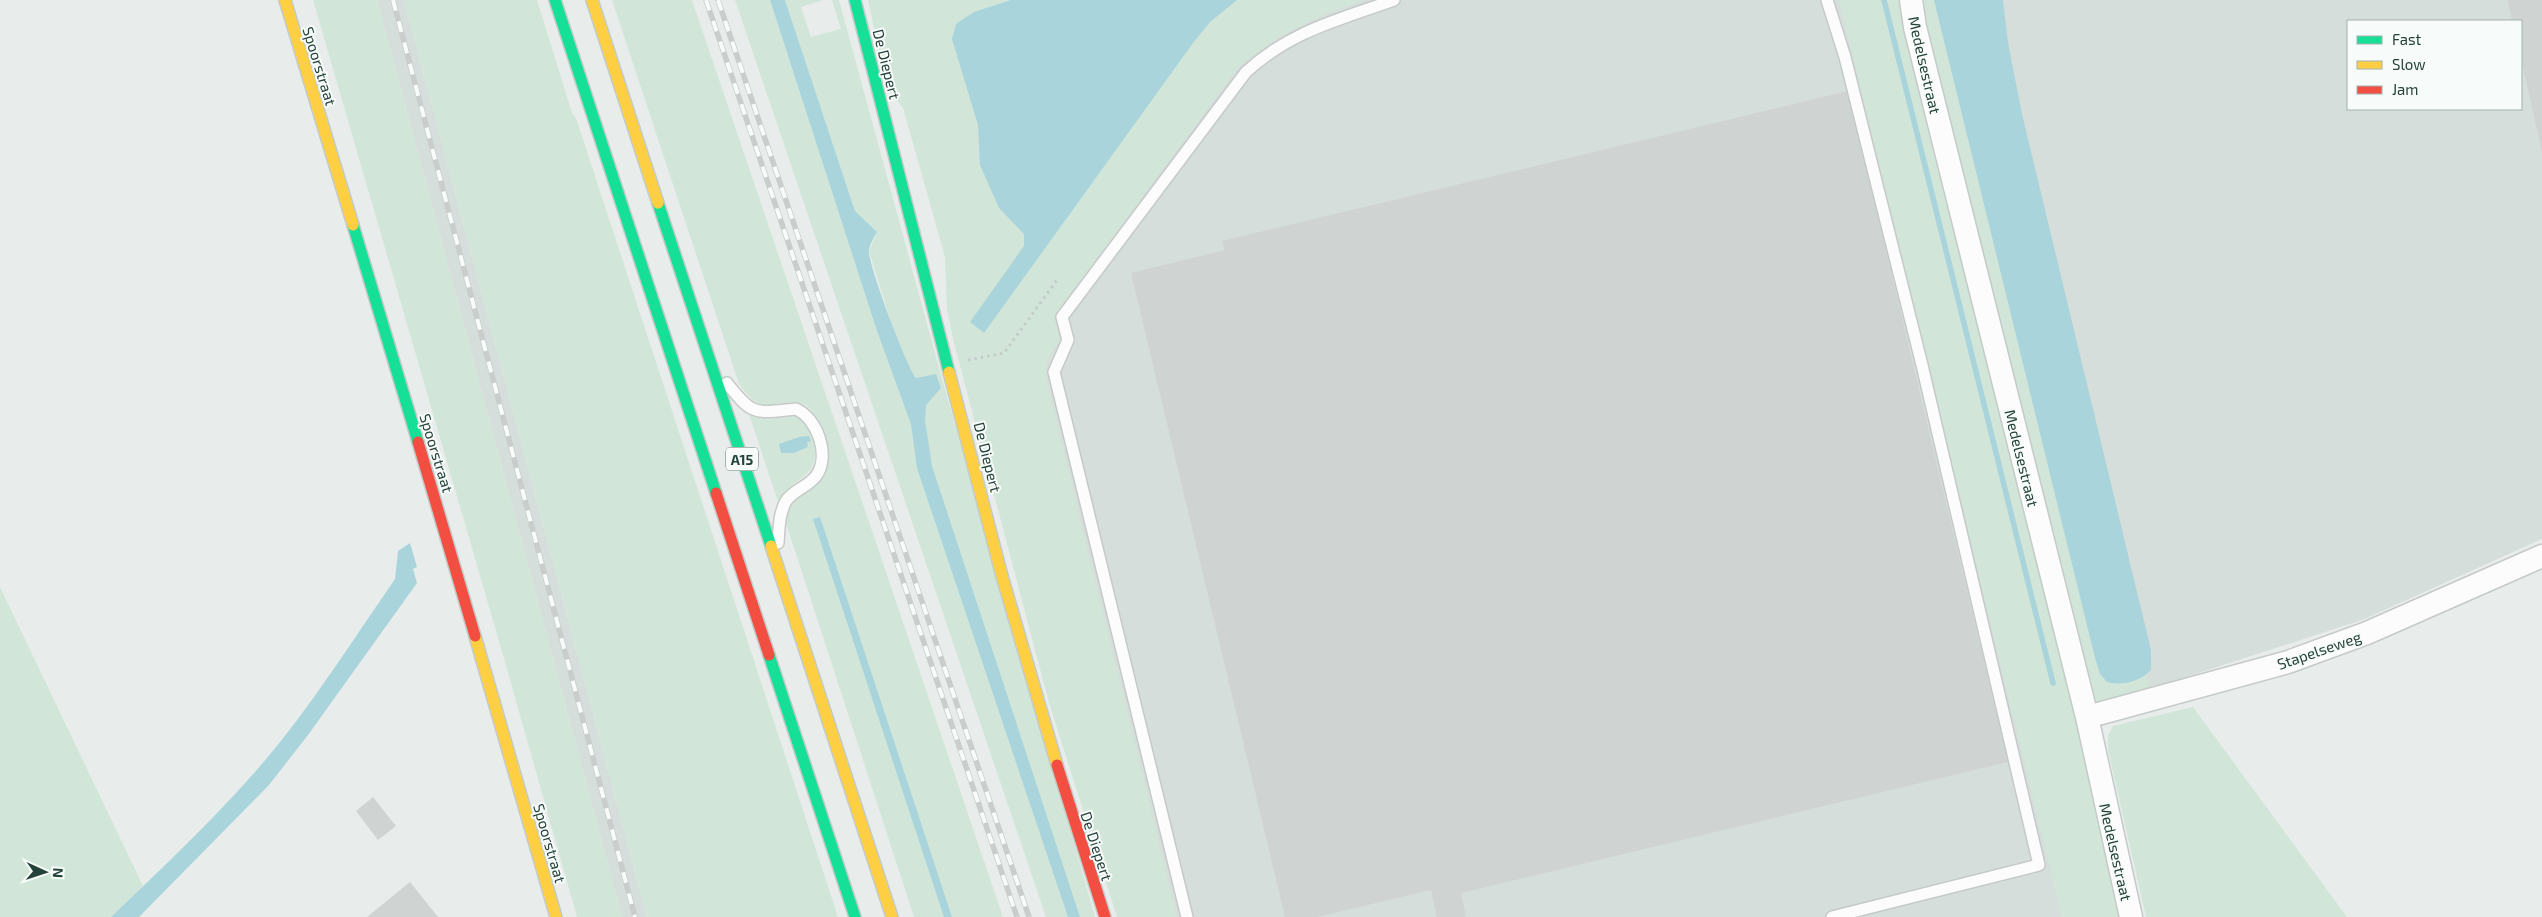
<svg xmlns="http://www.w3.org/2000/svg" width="2542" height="917" font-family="'Exo 2',sans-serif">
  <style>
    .built { fill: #d6dedb; fill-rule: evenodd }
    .green { fill: #d1e6d8 }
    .water { fill: #a9d4db }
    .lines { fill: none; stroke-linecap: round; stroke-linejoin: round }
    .stream { stroke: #a9d4db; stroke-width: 5.5 }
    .building { fill: #cfd4d2 }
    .lane-casing { stroke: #c5cac8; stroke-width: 14 }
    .street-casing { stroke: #c5cac8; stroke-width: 25 }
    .fast-casing { stroke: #c3cbc8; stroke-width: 14 }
    .slow-casing { stroke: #c3cbc8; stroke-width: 14 }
    .jam-casing { stroke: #c3cbc8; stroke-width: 14 }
    .path { stroke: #c3ccca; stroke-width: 3; stroke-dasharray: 2.5 4; stroke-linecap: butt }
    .lane { stroke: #fcfcfc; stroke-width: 11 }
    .street { stroke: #fcfcfc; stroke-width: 22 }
    .fast { stroke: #16e098; stroke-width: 11 }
    .slow { stroke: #ffcf43; stroke-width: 11 }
    .jam { stroke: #f24e42; stroke-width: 11 }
    .rail-casing { stroke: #c9cdcc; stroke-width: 5.5 }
    .rail { stroke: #f7fbf9; stroke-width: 4; stroke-dasharray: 11; stroke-linecap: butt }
    .labels { text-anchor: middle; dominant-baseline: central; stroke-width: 4; stroke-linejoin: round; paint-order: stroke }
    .shield { fill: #f7fbf9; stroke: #637a73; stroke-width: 1 }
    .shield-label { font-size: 14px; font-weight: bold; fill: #24423a }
    .street-label { font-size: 15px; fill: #24423a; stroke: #f7fbf9 }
  </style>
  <rect width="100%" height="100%" fill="#e8edeb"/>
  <path class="built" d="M377 0H404L647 917H622Z
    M914 0H2542V539L2362 620 2060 718 2106 917H1121ZM2348 21H2521V109H2348Z"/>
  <path class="green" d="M313 0H377L622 917H577L503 655Z
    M404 0H537L572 113 576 118 838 917H647Z
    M612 0H692L1003 917H914L785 520C793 478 845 496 822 435 818 424 815 412 806 405 780 392 770 427 739 384Z
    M735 0H770L877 330 892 326 869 251 877 232 855 211 785 0H823L801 7 811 37 841 29 832 0H839L941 375 1095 917H1046Z
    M868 0H1011L974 12 956 24 952 39 978 125 980 165 1024 234V246L971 322 1193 43C1206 27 1219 11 1237 0H1363C1314 18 1270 36 1233 74L1054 317 1060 340C1041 364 1045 372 1051 400L1177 917H1117L1049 703 954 343 947 309 945 257 903 108 887 88Z
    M1839 0H1903L2043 578 2122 917H2062Z
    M1917 0H1934L2100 674 2107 682 2138 679 2146 675 2152 696 2116 706 2089 704Z
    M749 414 767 419 796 416C805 420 809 427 812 436 825 480 794 473 778 502Z
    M0 587 143 886 111 917H0Z
    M2193 707 2347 917H2146L2108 750V736L2113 726Z"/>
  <path class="water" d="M770 0H785L855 211 877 232C874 237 870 244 869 250 867 262 906 365 916 378L936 374 941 388 926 405 925 420 932 466 1080 917H1068L917 468 911 424 877 331Z
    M1011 0H1237L1210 22 1193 43 984 333 970 322 1024 246V234L999 208 980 165 978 125 952 39 956 24 974 12Z
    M1934 0H2003L2008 43 2022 114 2151 650V670C2139 682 2122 686 2107 682L2100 674 2095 658Z
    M809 436 811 441 807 442 808 447 794 453H781L779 444 799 437Z
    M820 517 952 917H944L813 519Z
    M410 543 417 567 413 569 417 583 308 735 269 785 139 917H111C160 870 210 823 255 772 307 713 350 644 395 579L398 551Z"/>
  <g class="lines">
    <path class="stream" d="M1884 0 2053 683"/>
  </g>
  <path class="building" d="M2508 0H2542V152L2521 59V21H2512Z
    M1848 91 2008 762 1461 893 1466 916 1464 917H1437L1431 890 1317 917H1285L1131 273 1225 250 1222 241Z
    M373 797 396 826 378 840 356 811Z
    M410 882 438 917H367Z"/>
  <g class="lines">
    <defs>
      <path id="lane" d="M1827 0 1845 57 1922 365 2039 865 1832 917
        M727 383C753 417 756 413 796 409 817 418 831 456 816 476 808 487 793 490 786 501 779 513 779 530 778 543
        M1187 917 1054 372 1068 340 1062 317 1246 72C1291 31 1338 20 1394 0"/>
      <path id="street" d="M1911 0 1915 27 2087 717 2131 917
        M2087 717 2288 662 2367 633 2542 556"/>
      <path id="fast" d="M555 0 716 493
        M855 0 949 372
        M658 203 771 546
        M353 225 418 442
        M769 655 855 917"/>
      <path id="slow" d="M285 0 353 225
        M592 0 658 203
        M949 372 1002 576 1057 765
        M771 546 892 917
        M475 636 556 917"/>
      <path id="jam" d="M418 442 475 636
        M716 493 769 655
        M1057 765 1105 917"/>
    </defs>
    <use href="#lane" class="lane-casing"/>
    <use href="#street" class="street-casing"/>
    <use href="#fast" class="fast-casing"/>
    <use href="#slow" class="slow-casing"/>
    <use href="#jam" class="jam-casing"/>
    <path class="path" d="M968 360 1004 353 1057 280"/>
    <use href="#lane" class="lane"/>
    <use href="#street" class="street"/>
    <use href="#fast" class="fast"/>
    <use href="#slow" class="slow"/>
    <use href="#jam" class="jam"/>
    <defs>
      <path id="rail" d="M393 0 635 917
        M706 0 1017 917
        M718 0 1029 917"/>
    </defs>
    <use href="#rail" class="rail-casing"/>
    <use href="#rail" class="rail"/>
  </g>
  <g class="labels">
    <rect class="shield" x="726" y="447.5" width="32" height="23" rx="4"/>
    <g class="shield-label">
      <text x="742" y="459">A15</text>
    </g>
    <g class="street-label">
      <text transform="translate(887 64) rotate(76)">De Diepert</text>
      <text transform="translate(1925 65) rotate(77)">Medelsestraat</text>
      <text transform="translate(320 66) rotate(73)">Spoorstraat</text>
      <text transform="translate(437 453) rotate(73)">Spoorstraat</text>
      <text transform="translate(988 457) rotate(76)">De Diepert</text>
      <text transform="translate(2022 458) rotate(76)">Medelsestraat</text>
      <text transform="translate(2319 650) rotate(-19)">Stapelseweg</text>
      <text transform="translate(550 843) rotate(74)">Spoorstraat</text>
      <text transform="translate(1097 846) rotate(72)">De Diepert</text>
      <text transform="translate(2116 852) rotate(77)">Medelsestraat</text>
    </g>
  </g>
  <rect x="2347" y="20" width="175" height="90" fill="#f7fbf9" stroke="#a3b1ad"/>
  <rect x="2357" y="36" width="25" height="8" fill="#16e098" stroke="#a3b1ad"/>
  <text x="2392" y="45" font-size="15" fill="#24423a">Fast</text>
  <rect x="2357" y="61" width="25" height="8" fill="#ffcf43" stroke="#a3b1ad"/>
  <text x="2392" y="70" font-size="15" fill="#24423a">Slow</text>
  <rect x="2357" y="86" width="25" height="8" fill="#f24e42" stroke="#a3b1ad"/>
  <text x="2392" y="95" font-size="15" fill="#24423a">Jam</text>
  <g transform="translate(45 872) rotate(93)" stroke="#f7fbf9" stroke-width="4" paint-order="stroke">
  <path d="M0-4L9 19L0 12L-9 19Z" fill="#24423a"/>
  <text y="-8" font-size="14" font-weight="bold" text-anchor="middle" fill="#24423a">N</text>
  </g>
</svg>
